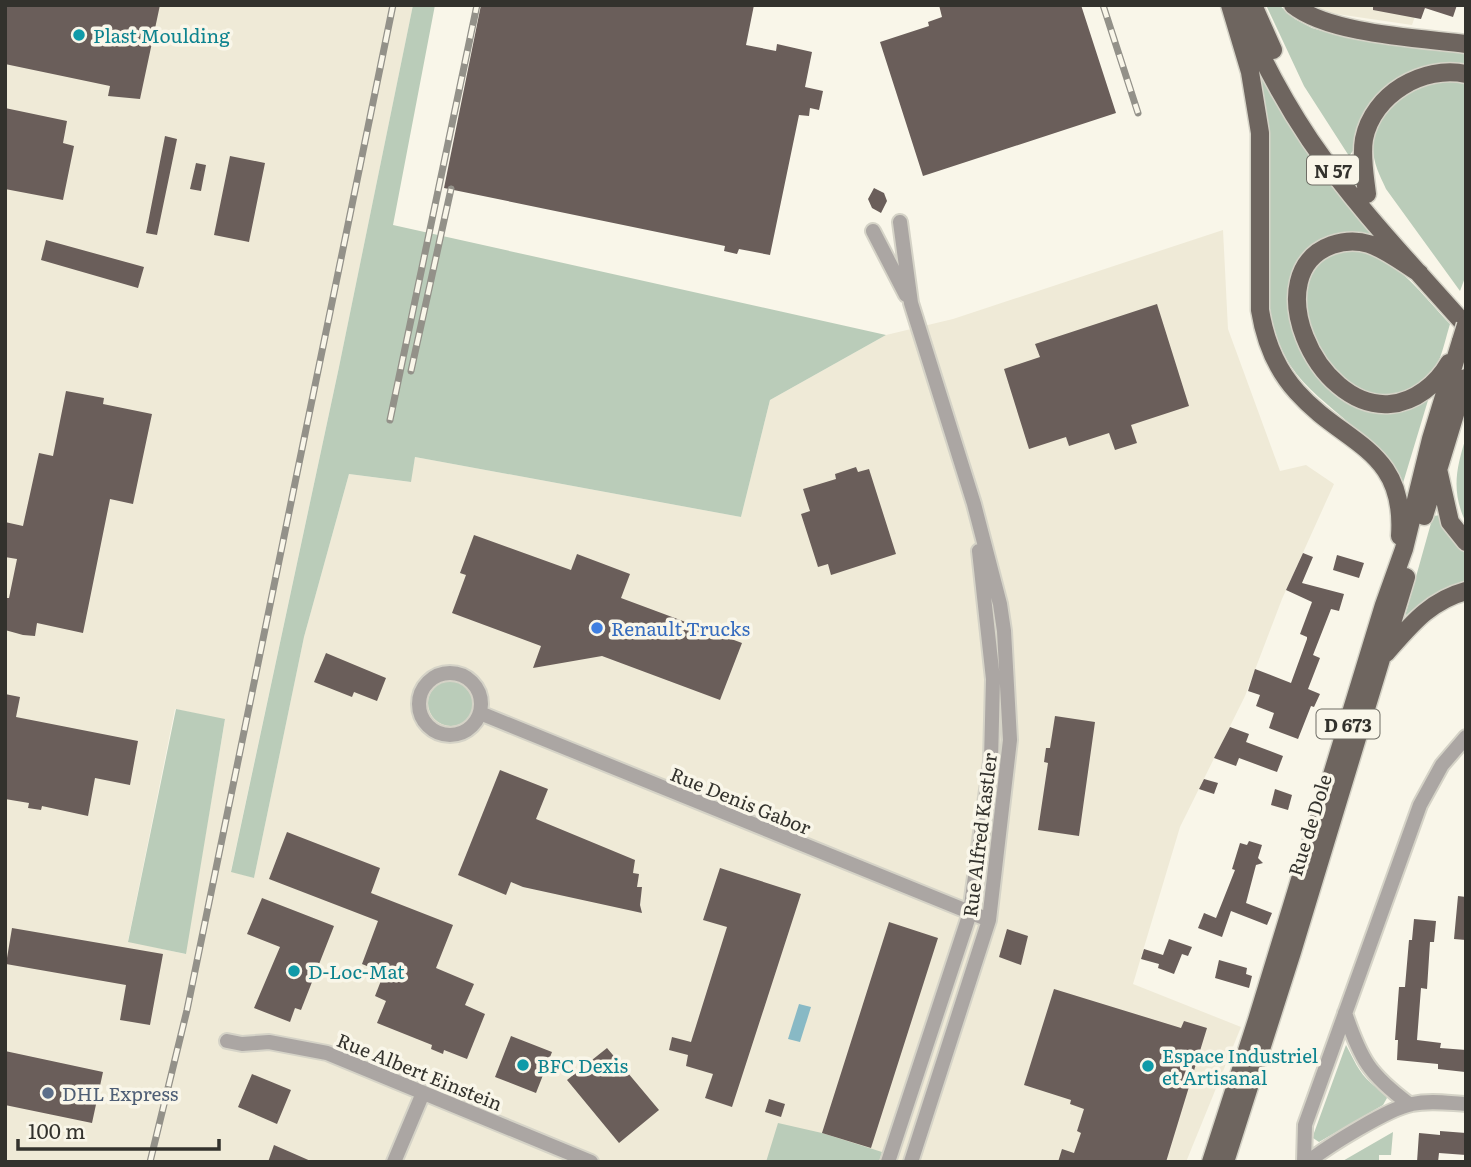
<svg xmlns="http://www.w3.org/2000/svg" width="1471" height="1167" font-family="Literata,serif">
  <style>
    .built { fill: #efead7; fill-rule: evenodd }
    .green { fill: #baccb9 }
    .water { fill: #88b9c5 }
    .building { fill: #6a5e5a }
    .lines { fill: none; stroke-linecap: round; stroke-linejoin: round }
    .minor-casing { stroke: #d5d3c7; stroke-width: 18 }
    .major-casing { stroke: #d5d3c7; stroke-width: 21 }
    .minor { stroke: #aba6a3; stroke-width: 14 }
    .major { stroke: #6e655f; stroke-width: 18 }
    .rail-casing { stroke: #939189; stroke-width: 7 }
    .rail { stroke: #f9f6e9; stroke-width: 4.5; stroke-dasharray: 13; stroke-linecap: butt }
    .major-bridge-casing { stroke: #d5d3c7; stroke-width: 21; stroke-linecap: butt }
    .major-bridge { stroke: #6e655f; stroke-width: 18 }
    .culture-dot { fill: #0f9aa8; stroke: #f9f6e9; stroke-width: 2.5 }
    .shop-dot { fill: #3f7fe0; stroke: #f9f6e9; stroke-width: 2.5 }
    .service-dot { fill: #5c6f8a; stroke: #f9f6e9; stroke-width: 2.5 }
    .labels { text-anchor: middle; dominant-baseline: central; stroke-width: 7; stroke-linejoin: round; paint-order: stroke }
    .shield { fill: #f9f6e9; stroke: #6e6d65; stroke-width: 2 }
    .shield-label { font-size: 18px; font-weight: bold; fill: #33322d }
    .culture-label { font-size: 19px; fill: #0d838f; stroke: #f9f6e9; text-anchor: start }
    .shop-label { font-size: 19px; fill: #366cbe; stroke: #f9f6e9; text-anchor: start }
    .street-label { font-size: 19px; fill: #33322d; stroke: #f9f6e9 }
    .service-label { font-size: 19px; fill: #4e5e75; stroke: #f9f6e9; text-anchor: start }
  </style>
  <rect width="100%" height="100%" fill="#f9f6e9"/>
  <path class="built" d="M5 5H413L339 367 231 871 254 878 304 637 349 474 410 482 415 457 741 517 770 400 886 335 953 319 1223 230 1228 329 1280 471 1306 465 1334 484 1282 599 1245 696 1180 827 1133 984 1241 1027 1186 1162H5ZM175 709 225 720 185 954 128 941Z
    M1311 5H1419L1412 25 1330 13Z"/>
  <path class="green" d="M413 5H435L393 225 886 335 770 400 741 517 415 457 411 482 349 474 304 637 254 878 231 872 339 367Z
    M1266 5H1279L1295 19 1312 28 1330 33 1466 52V67L1414 71 1349 156 1304 86Z
    M1263 70 1373 233 1372 236C1317 224 1280 266 1291 321 1295 342 1307 360 1321 376 1338 398 1360 414 1389 411 1402 410 1416 402 1429 397L1403 483 1398 481C1383 461 1369 441 1350 424 1329 405 1306 389 1290 365 1256 311 1270 242 1270 182 1270 144 1264 108 1257 71Z
    M1435 81H1448L1466 84V275L1460 291 1386 189C1380 176 1373 163 1373 147 1373 114 1408 90 1435 81Z
    M1356 248C1395 256 1423 296 1450 324 1446 337 1443 352 1437 365 1431 377 1422 383 1410 389 1334 431 1247 261 1356 248Z
    M1466 437V523C1451 491 1456 469 1466 437Z
    M1441 515 1456 542 1466 551V584C1441 588 1424 600 1405 616L1433 516Z
    M428 703a23 23 0 1 1 46 0a23 23 0 1 1-46 0Z
    M176 709 225 719 186 954 128 942Z
    M1346 1045C1353 1058 1359 1073 1371 1083 1377 1089 1384 1090 1387 1098L1383 1105 1319 1142 1313 1138 1314 1133Z
    M778 1123 822 1133 882 1152 879 1162H766Z
    M1393 1132 1391 1155H1379V1162H1341Z"/>
  <path class="water" d="M799 1004 811 1007 800 1042 788 1039Z"/>
  <path class="building" d="M5 5H160L140 99 108 96 110 86 5 64Z
    M481 5H754L746 45 776 51 777 44 812 52 805 87 823 91 819 110 810 108 809 116 799 115 770 255 739 249 737 254 724 251 725 246 444 188Z
    M939 5H1081L1116 113 923 176 880 42 929 26 928 22 942 17Z
    M1373 5H1457L1453 17 1425 8 1421 19 1373 10Z
    M5 108 67 121 63 143 74 146 63 200 5 189Z
    M165 136 177 139 157 235 146 233Z
    M230 156 265 163 249 242 214 235Z
    M196 163 206 165 201 191 190 189Z
    M874 188 884 193 887 201 881 213 872 208 868 199Z
    M46 240 144 267 138 288 41 260Z
    M1157 304 1189 406 1131 425 1137 443 1115 450 1109 433 1069 446 1066 437 1029 449 1004 369 1040 357 1035 344Z
    M66 391 104 398 103 404 152 414 133 504 110 499 83 633 37 623 35 636 23 635 5 630V598H9L17 559 5 557V522L23 526 39 453 53 456Z
    M856 467 858 472 869 469 896 554 831 575 828 564 818 567 801 514 810 511 803 489 836 479 835 474Z
    M474 535 571 570 577 554 630 574 621 598 742 643 720 700 602 656 533 668 541 646 452 613 466 575 460 573Z
    M1303 553 1313 557 1302 583 1344 594 1339 611 1331 609 1313 655 1320 658 1308 689 1320 694 1314 707 1311 706 1298 739 1269 728 1274 713 1256 706 1260 695 1248 691 1255 669 1291 683 1307 639V637L1300 634 1312 602 1286 590Z
    M1337 555 1364 563 1359 578 1333 570Z
    M326 653 386 678 377 701 354 692 352 697 314 682Z
    M5 694 20 697 16 717 138 741 130 785 95 778 88 816 42 806 41 810 28 808 29 803 5 799Z
    M1055 716 1095 722 1079 836 1038 830 1048 763 1044 762 1046 748H1050Z
    M1230 727 1249 734 1246 742 1283 756 1277 772 1239 758 1236 766 1214 758Z
    M500 770 548 789 536 819 635 860 633 873 639 874 637 887H642L640 905 642 913 523 887 511 882 506 895 458 875Z
    M1204 779 1218 783 1214 794 1199 789Z
    M1275 789 1292 795 1288 810 1271 805Z
    M287 832 380 868 371 893 453 925 436 968 474 984 465 1005 485 1014 467 1059 444 1050 443 1054 431 1049 432 1045 377 1023 386 1001 375 996 384 973 362 964 378 921 269 879Z
    M1249 841 1262 845 1258 858 1263 863 1256 865 1246 903 1272 913 1267 925 1231 911 1222 937 1198 928 1204 913 1216 918 1235 870 1232 869 1240 843 1247 845Z
    M720 868 801 894 732 1107 705 1098 713 1074 686 1066 688 1055 669 1050 672 1037 691 1042 727 927 703 920Z
    M1458 896 1466 897V940L1454 939Z
    M262 898 334 926 301 1010 295 1008 290 1022 254 1008 280 947 247 934Z
    M1414 919 1436 921 1434 942H1430L1427 989 1421 988 1417 1040 1441 1043 1440 1048 1466 1050 1465 1072 1438 1069V1064L1397 1060 1398 1040H1395L1399 987H1405L1409 940H1412Z
    M889 922 938 938 871 1148 822 1133Z
    M12 928 163 954 150 1025 120 1020 126 985 6 964Z
    M1007 929 1028 936 1021 965 999 957Z
    M1169 939 1192 947 1188 956 1182 954 1174 974 1158 968 1159 964 1141 959 1144 949 1163 955Z
    M1219 960 1247 968 1246 974 1252 976 1249 988 1215 978Z
    M1054 989 1181 1028 1184 1021 1207 1028 1166 1162H1058L1062 1149 1074 1153 1081 1133 1077 1131 1084 1109 1070 1104 1071 1100 1024 1085Z
    M511 1036 552 1052 536 1093 495 1077Z
    M607 1048 659 1110 619 1143 567 1080Z
    M5 1051 103 1072 92 1123 5 1105Z
    M252 1074 291 1090 277 1124 238 1107Z
    M769 1099 785 1104 781 1117 765 1112Z
    M1440 1131 1466 1133V1155L1439 1153 1438 1162H1417L1419 1133 1440 1135Z
    M274 1145 313 1162H268Z"/>
  <g class="lines">
    <defs>
      <path id="minor" d="M900 222 911 303 974 504 1000 604 1004 631 1010 740 989 920 911 1162
        M873 231 906 295
        M419 704a31 31 0 1 1 62 0a31 31 0 1 1-62 0Z
        M480 713 989 920
        M1345 1013C1361 1060 1369 1074 1409 1104
        M227 1041 242 1044 269 1042 327 1053 591 1162
        M394 1162 423 1093
        M888 1162 970 913 991 761 993 679 979 551
        M1304 1162 1305 1125 1420 805 1442 765 1466 737
        M1308 1162C1328 1146 1389 1108 1412 1104 1430 1100 1448 1103 1466 1104"/>
      <path id="major" d="M1230 5 1250 72 1260 133V310C1265 341 1276 369 1297 392 1344 445 1406 448 1400 536
        M1253 5 1273 50
        M1293 5C1329 34 1419 38 1466 44
        M1241 12C1260 56 1283 100 1310 140 1355 206 1413 266 1466 326
        M1367 194C1365 176 1361 157 1364 139 1373 94 1423 65 1466 74
        M1419 273C1403 263 1387 250 1369 244 1356 240 1344 241 1332 245 1257 272 1315 410 1390 404 1415 402 1437 384 1449 363
        M1438 469 1450 522 1466 542
        M1424 516 1466 378
        M1386 653C1410 626 1429 601 1466 591
        M1211 1162 1257 1020 1384 605 1404 549 1431 439 1461 341
        M1225 1162 1292 952 1406 577"/>
    </defs>
    <use href="#minor" class="minor-casing"/>
    <use href="#major" class="major-casing"/>
    <use href="#minor" class="minor"/>
    <use href="#major" class="major"/>
    <defs>
      <path id="rail" d="M1103 5 1138 113
        M411 371 451 189
        M390 420 477 5
        M150 1162 187 1010 393 5"/>
    </defs>
    <use href="#rail" class="rail-casing"/>
    <use href="#rail" class="rail"/>
    <defs>
      <path id="major-bridge" d="M1461 341 1466 325"/>
    </defs>
    <use href="#major-bridge" class="major-bridge-casing"/>
    <use href="#major-bridge" class="major-bridge"/>
  </g>
  <g class="culture-dot">
    <circle cx="79" cy="35" r="7"/>
    <circle cx="294" cy="971" r="7"/>
    <circle cx="523" cy="1065" r="7"/>
    <circle cx="1148" cy="1066" r="7"/>
  </g>
  <circle class="shop-dot" cx="597" cy="628" r="7"/>
  <circle class="service-dot" cx="48" cy="1093" r="7"/>
  <g class="labels">
    <g class="shield">
      <rect x="1307" y="155.5" width="52" height="29" rx="5"/>
      <rect x="1316.5" y="709.5" width="63" height="29" rx="5"/>
    </g>
    <g class="shield-label">
      <text x="1333" y="170">N 57</text>
      <text x="1348" y="724">D 673</text>
    </g>
    <g class="culture-label">
      <text x="93" y="35">Plast Moulding</text>
      <text x="308" y="971">D-Loc-Mat</text>
      <text x="1162" y="1055">Espace Industriel<tspan x="1162" dy="22">et Artisanal</tspan></text>
      <text x="537" y="1065">BFC Dexis</text>
    </g>
    <g class="shop-label">
      <text x="611" y="628">Renault Trucks</text>
    </g>
    <g class="street-label">
      <text transform="translate(741 800) rotate(22)">Rue Denis Gabor</text>
      <text transform="translate(1309 825) rotate(-73)">Rue de Dole</text>
      <text transform="translate(979 835) rotate(-83)">Rue Alfred Kastler</text>
      <text transform="translate(420 1071) rotate(22)">Rue Albert Einstein</text>
    </g>
    <g class="service-label">
      <text x="62" y="1093">DHL Express</text>
    </g>
  </g>
  <rect width="1471" height="1167" fill="none" stroke="#33322d" stroke-width="14"/>
  <path d="M18 1139v10h201v-10" fill="none" stroke="#33322d" stroke-width="3.5"/>
  <text x="28" y="1139" font-size="21" fill="#33322d" stroke="#f9f6e9" stroke-width="5" paint-order="stroke">100 m</text>
</svg>
